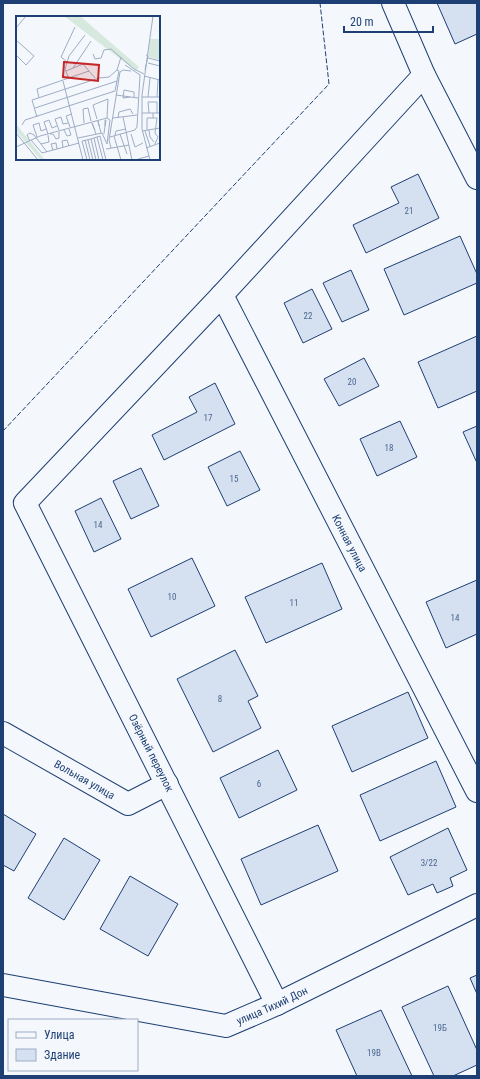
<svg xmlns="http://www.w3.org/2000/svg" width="480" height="1079" font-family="'Roboto Condensed',sans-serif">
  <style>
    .building { fill: #d5e0f0; stroke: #1d3f73 }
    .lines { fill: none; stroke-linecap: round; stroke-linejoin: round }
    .minor-casing { stroke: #1d3f73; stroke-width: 24 }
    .minor { stroke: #f4f7fb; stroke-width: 22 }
    .fence { stroke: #1d3f73; stroke-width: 1; stroke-dasharray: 5 2; stroke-linecap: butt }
    .labels { text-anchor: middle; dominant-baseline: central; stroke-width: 3; stroke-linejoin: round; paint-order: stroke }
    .number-label { font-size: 9px; fill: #4b6792 }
    .street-label { font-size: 11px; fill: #1d3f73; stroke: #f4f7fb }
    .inset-road { fill: none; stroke: #9eadc5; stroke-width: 1 }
    .view { fill: #c62828; fill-opacity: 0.15; stroke: #c62828; stroke-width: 2 }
    .inset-edge { fill: none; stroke: #1d3f73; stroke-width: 2 }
  </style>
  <rect width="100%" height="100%" fill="#f4f7fb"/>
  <path class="building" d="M437 3H477V34L455 44Z
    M418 174 439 218 366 253 353 225 399 203 391 187Z
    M460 236 477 274V283L404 315 384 269Z
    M351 270 369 310 342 322 323 283Z
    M312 289 332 329 303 343 284 303Z
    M477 336V391L438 408 418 362Z
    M364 358 379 386 339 406 324 379Z
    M215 383 235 424 164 460 152 435 197 412 189 397Z
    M400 421 417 457 377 476 360 439Z
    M477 426V463L463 432Z
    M240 451 260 490 227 506 208 467Z
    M141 468 159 506 131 519 113 481Z
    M101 498 121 539 94 552 75 511Z
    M192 558 215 606 151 637 128 589Z
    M322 563 342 609 266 643 245 597Z
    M477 580V634L446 648 426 602Z
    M235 650 258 696 248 701 261 728 213 752 177 679Z
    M408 692 428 738 352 772 332 726Z
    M278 750 297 790 239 818 220 778Z
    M436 761 456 807 380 841 360 795Z
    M3 814 36 834 14 871 3 865Z
    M318 825 338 871 261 905 241 859Z
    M448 828 467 870 450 878 453 886 437 893 433 884 408 895 390 857Z
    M64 838 100 860 64 920 28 898Z
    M130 876 178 904 148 956 100 929Z
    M477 975V994L470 978Z
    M448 986 477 1050V1065L453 1076H434L402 1007Z
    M381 1010 412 1076H357L336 1030Z"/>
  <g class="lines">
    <defs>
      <g id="minor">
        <path d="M393 3 424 75 477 178"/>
        <path id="s1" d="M222 295 477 791"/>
        <path id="s2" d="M3 733 128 804 167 784"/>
        <path id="s3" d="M3 985 226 1026 277 1004 477 905"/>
        <path d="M277 1004 25 503 222 295 424 75"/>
      </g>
    </defs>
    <use href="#minor" class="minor-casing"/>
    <use href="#minor" class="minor"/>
    <path class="fence" d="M3 431 329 84 320 3"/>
  </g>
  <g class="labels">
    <g class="number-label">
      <text x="409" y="211">21</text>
      <text x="308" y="316">22</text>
      <text x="352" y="382">20</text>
      <text x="208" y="418">17</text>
      <text x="389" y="448">18</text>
      <text x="234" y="479">15</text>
      <text x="98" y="525">14</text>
      <text x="172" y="597">10</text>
      <text x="294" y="603">11</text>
      <text x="455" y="618">14</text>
      <text x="220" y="699">8</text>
      <text x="259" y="784">6</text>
      <text x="429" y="863">3/22</text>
      <text x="440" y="1028">19Б</text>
      <text x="374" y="1053">19В</text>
    </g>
    <g class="street-label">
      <text stroke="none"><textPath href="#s1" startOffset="279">Конная улица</textPath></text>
      <text transform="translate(151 753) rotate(63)">Озёрный переулок</text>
      <text stroke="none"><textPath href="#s2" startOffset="94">Вольная улица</textPath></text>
      <text stroke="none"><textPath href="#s3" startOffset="277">улица Тихий Дон</textPath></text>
    </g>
  </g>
  <g transform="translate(16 16)">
    <rect width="144" height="144" fill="#f4f7fb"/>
    <path d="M48 0H64L123 51 120 55ZM134 23H144V44L132 41ZM0 108 29 144H25L0 115Z" fill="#d7e8df"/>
    <path class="inset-road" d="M0 12 10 0M0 24 18 40 10 49 0 39M77 38 79 43 85 42 88 34 95 33 118 53 128 58M132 42 144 45M51 46 45 41 59 11M132 47 144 50M57 52 75 25M129 54 132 40 130 39M50 55 67 48 79 62M128 60 144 64M53 63 49 53 53 40 69 19M47 65 67 144M100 79 122 82M114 81 107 82 108 74 118 76V81M126 81H144M132 81 134 62M141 81 142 64M23 82 21 73 73 55M19 92 101 65M126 97H144M133 97 132 86H141V97M137 97V102H141L139 117 142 121 139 128M21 101 16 84 83 62 93 61 101 54 105 41M107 101 116 144M97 102 121 99M102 102 103 96 114 93 117 98M81 103 77 89 92 83 91 102M68 107 67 93 72 92 75 105M6 109 9 104 99 75 103 55 101 54M83 110 82 105 85 117M54 111 50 100 56 98M43 114 39 103 45 101 47 108 52 107M48 114 51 120 55 119 53 113M79 114 76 107 80 118M131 114V102H137M133 114 134 121 138 126M126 115 144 112M129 115 134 130M0 117 22 144M32 118 28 106 33 104 36 112 41 110M34 118H37L40 123 43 122V116M88 118V117L90 104H89V110M104 118 111 138M115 118 119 131 127 127M99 119 100 115 110 113M98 120 105 144M21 121 17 109 23 107 25 115 30 113M81 121 87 144M94 121 119 114 121 111 124 59 109 49M62 122 86 117 91 128 94 104 91 102M78 122 83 144M75 123 84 120 90 144M15 124 26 137 63 127M69 124 74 144M72 124 77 144M14 125 11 119 14 117 18 119 31 136M25 128 33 126 32 119M0 131 24 120 91 102M47 131 46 125 51 124 53 130M95 132 93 124 104 56 107 54 115 55M130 132 144 127M90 133 113 129M37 134 35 128 40 127 41 133M133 140 126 113V79L137 0M71 144 66 125 75 123 80 144M119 144 133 140 134 144"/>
    <path class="view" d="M48 46 83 49 82 65 47 61Z"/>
    <rect width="144" height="144" class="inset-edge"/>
  </g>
  <rect width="480" height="1079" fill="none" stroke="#1d3f73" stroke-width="8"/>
  <rect x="8" y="1019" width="130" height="52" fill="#f4f7fb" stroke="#9eadc5"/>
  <rect x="16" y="1032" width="20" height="6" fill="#f4f7fb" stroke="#9eadc5"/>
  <text x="44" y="1039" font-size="12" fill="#1d3f73">Улица</text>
  <rect x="16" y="1049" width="20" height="12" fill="#d5e0f0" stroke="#9eadc5"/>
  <text x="44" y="1059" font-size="12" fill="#1d3f73">Здание</text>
  <path d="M344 26v6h89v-6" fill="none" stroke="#1d3f73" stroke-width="2"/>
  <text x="350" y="26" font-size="12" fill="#1d3f73" stroke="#f4f7fb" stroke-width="3" paint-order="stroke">20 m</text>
</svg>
